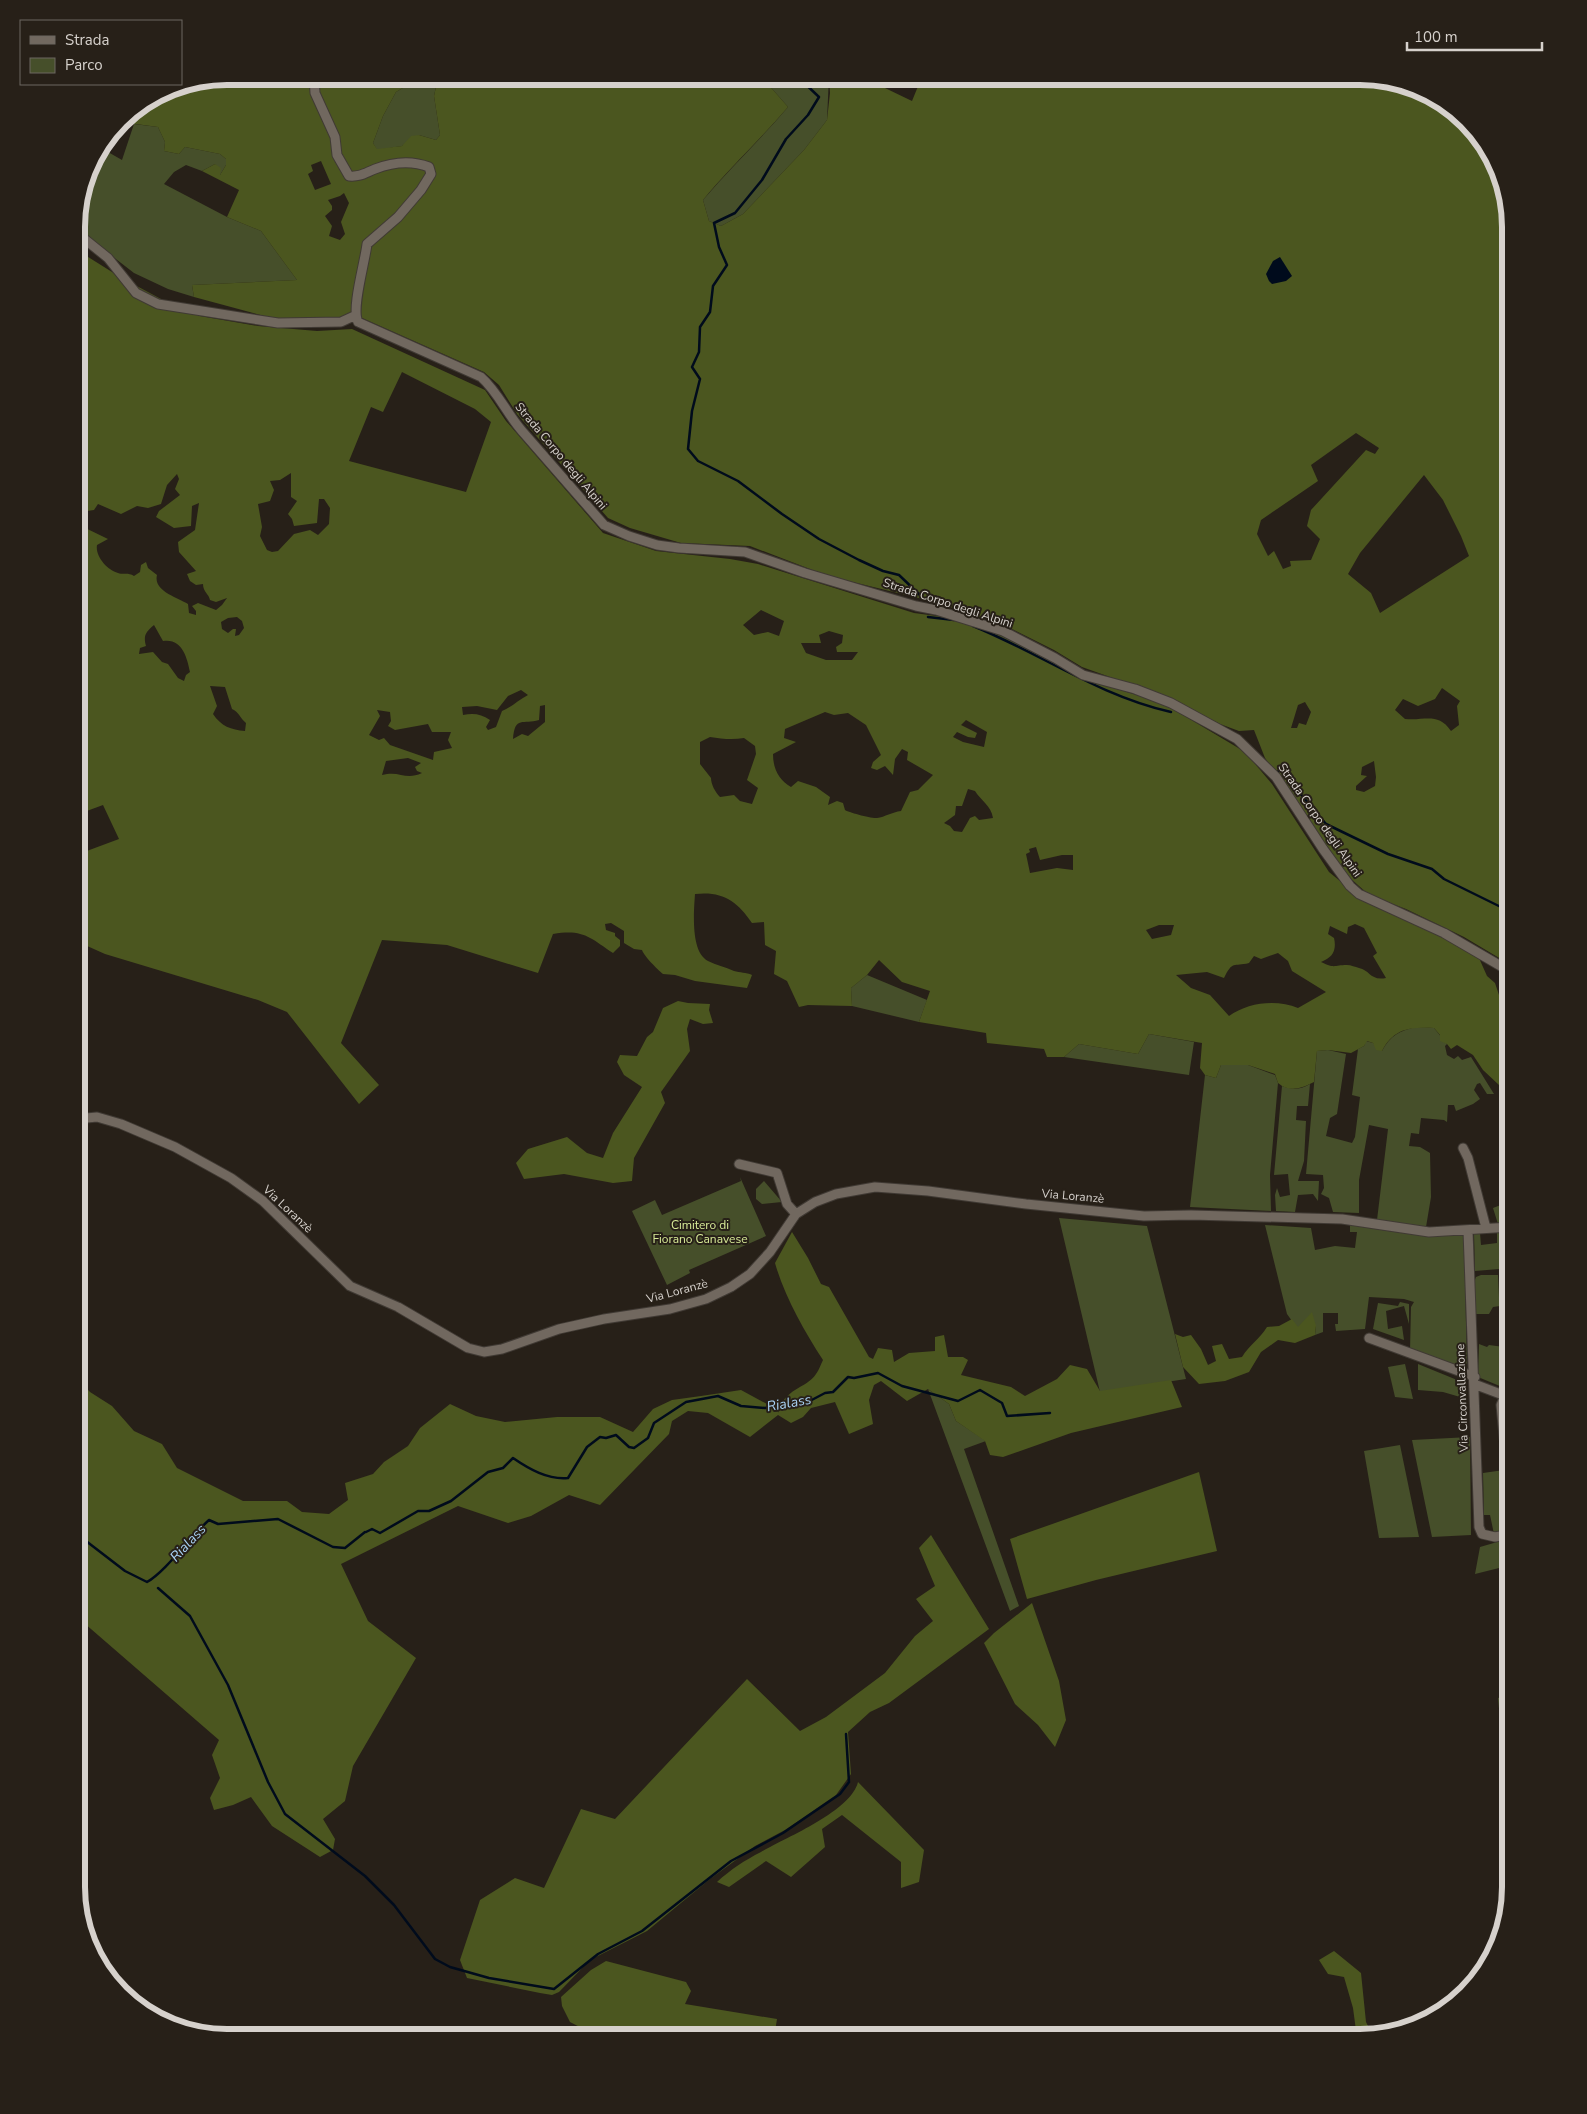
<svg xmlns="http://www.w3.org/2000/svg" width="1587" height="2114" font-family="'Nunito Sans',sans-serif">
  <style>
    .green { fill: #464f2a }
    .forest { fill: #4b561f; fill-rule: evenodd }
    .water { fill: #000b1c }
    .lines { fill: none; stroke-linecap: round; stroke-linejoin: round }
    .stream { stroke: #000b1c; stroke-width: 2.5 }
    .minor-casing { stroke: #403a34; stroke-width: 11 }
    .minor { stroke: #71685f; stroke-width: 9 }
    .labels { text-anchor: middle; dominant-baseline: central; stroke-width: 4; stroke-linejoin: round; paint-order: stroke }
    .street-label { font-size: 12px; fill: #d6d1cc; stroke: #272018 }
    .park-label { font-size: 12px; fill: #d7ea97; stroke: #272018 }
    .water-label { font-size: 14px; font-style: italic; fill: #a9d2f4; stroke: #272018 }
    .rim { fill: none; stroke: #d6d1cc; stroke-width: 6 }
  </style>
  <rect width="100%" height="100%" fill="#272018"/>
  <path class="green" d="M417 76H436L437 82 434 96 440 135 436 140 419 135 402 146 377 150 373 143 383 116 396 92 416 80Z
    M761 76H829L827 120 804 150 743 214 721 226 709 221 703 200C730 168 761 139 788 107Z
    M134 124 158 127 165 142 164 151 179 154 185 147 220 154 226 159V165L220 175 215 164 202 171 186 165 174 172 164 184 227 217 261 231 297 280 192 285 194 297 168 289 134 273 77 229C77 205 86 167 101 148L122 160Z
    M867 975 927 1000 919 1022 852 1006 851 988Z
    M1417 1027 1434 1028 1447 1044 1445 1046 1447 1055 1454 1059 1458 1056 1462 1060 1471 1057 1494 1094H1487L1480 1083 1477 1084 1474 1090 1480 1099 1473 1104 1456 1111 1454 1105H1448L1447 1122 1444 1120 1421 1118 1419 1134 1411 1133 1409 1146 1420 1147 1430 1153 1431 1197 1426 1227 1377 1220 1388 1129 1369 1125 1359 1180V1213L1333 1212 1329 1198 1321 1194 1324 1188 1323 1175 1306 1174 1317 1051 1328 1050 1346 1054 1337 1114 1330 1118 1326 1136 1352 1143 1355 1137 1360 1097 1352 1095 1358 1049 1364 1046 1366 1041 1373 1043 1382 1051C1390 1036 1400 1030 1417 1027Z
    M1149 1034 1194 1042 1189 1075 1064 1057 1079 1044 1138 1054Z
    M1221 1065H1248L1275 1075 1278 1083 1270 1175 1271 1211 1190 1207 1205 1075 1216 1078Z
    M1310 1084 1308 1106H1297L1296 1120 1306 1121 1304 1161 1298 1181H1319L1318 1201 1313 1194 1298 1195 1295 1212 1276 1211 1275 1195 1277 1188 1280 1197 1290 1195 1288 1174 1274 1175 1282 1086C1293 1090 1299 1090 1310 1084Z
    M740 1177 766 1236 689 1270 690 1273 667 1285 632 1211 655 1200 662 1215 741 1181Z
    M764 1181 782 1202 762 1204 756 1199V1189Z
    M1511 1201V1224H1498L1493 1208Z
    M1059 1218 1147 1226 1186 1379 1100 1392Z
    M1265 1225 1311 1228 1315 1250 1335 1246 1355 1248 1357 1232H1350V1225C1387 1231 1426 1238 1464 1234L1467 1367 1465 1369 1410 1351 1411 1307 1414 1302 1404 1299 1369 1297 1365 1329 1336 1331 1335 1324H1338V1313H1323V1332L1315 1335 1316 1326 1297 1328 1287 1314Z
    M1511 1229V1268L1475 1271 1474 1234 1480 1233 1481 1245 1497 1243V1230Z
    M1481 1275H1498L1499 1297H1505L1500 1306 1493 1307 1489 1314H1476L1474 1282 1476 1277Z
    M1400 1302 1409 1304V1324L1404 1306 1386 1311 1388 1329 1402 1326 1404 1340 1373 1329 1378 1303 1398 1306Z
    M1479 1344 1487 1347 1489 1345 1504 1347 1501 1357 1510 1359 1506 1373 1509 1377 1507 1389 1478 1377Z
    M1405 1364 1413 1399 1395 1397 1388 1367Z
    M1418 1364 1467 1384V1399L1443 1392 1418 1390Z
    M928 1389 949 1404 956 1421 986 1441 964 1449 1019 1606 1010 1611Z
    M1470 1437 1471 1535 1432 1537 1412 1440Z
    M1400 1445 1419 1537 1379 1538 1364 1451Z
    M1511 1469V1530L1494 1534 1490 1515H1484L1483 1473Z
    M1511 1538V1565L1475 1574 1480 1547Z
    M1511 1694V1716L1500 1719 1498 1698Z"/>
  <path class="forest" d="M227 76H417L416 80 396 92 383 116 373 143 377 149 402 146 411 136 419 135 436 140 440 135 434 96 437 82 436 76H761L788 107C761 139 730 167 703 200L709 221 721 226 743 214 804 150 827 120 830 93 829 76H860L912 101 921 79H933L935 76 1370 77 1435 96 1486 143 1506 187 1511 227V965L1464 937 1406 909 1369 895 1349 877 1265 758 1254 730 1239 731 1220 724 1166 697 1082 667 1054 650 1004 625 935 602 828 576 750 546 681 543 630 528 608 518 517 414 499 385 484 372 362 318 275 319 194 297 192 285 297 280 261 231 227 217 239 190 202 171 215 164 221 168 220 175 226 165V159L220 154 185 147 179 154 164 151 165 142 158 127 121 122 127 114 169 88ZM321 161 331 184 315 190 308 174 313 171 311 165ZM344 193 349 203 341 222 345 234 340 240 329 236 332 226 325 216 332 210V206L328 200 340 196ZM1356 433 1379 448 1375 454 1366 450 1311 510 1307 526 1320 539 1311 560 1290 561 1291 566 1283 569 1274 551 1268 556 1257 534 1261 520 1318 481 1311 465ZM1424 475 1443 500 1461 536 1469 556 1380 613 1371 593 1348 574 1360 553ZM1442 688 1460 701 1457 706 1459 725 1451 731C1438 712 1425 721 1405 719L1395 710 1403 699 1418 706 1435 699ZM1305 702 1311 712 1306 725 1299 723 1297 728H1291L1298 705ZM1374 761 1376 777 1375 786 1364 792 1356 790V786L1367 776 1361 775 1362 767Z
    M77 250 120 277 161 299 200 316 258 326 317 331 352 329 485 390 506 421 603 533 656 551 730 559 758 564 914 613 959 619 1001 634 1084 679 1163 703 1245 752 1272 784 1329 872 1362 899 1439 934 1479 958 1487 976 1495 983 1499 995 1504 996 1511 995V1078L1507 1083V1090L1505 1094 1507 1102 1500 1103 1499 1085 1483 1070 1473 1055 1457 1045 1451 1049 1447 1044 1440 1041V1035L1434 1028C1410 1027 1394 1028 1382 1051L1376 1050 1373 1043 1367 1041 1364 1046 1351 1053 1328 1050 1317 1051 1314 1082C1302 1088 1290 1093 1278 1083L1275 1074 1248 1065H1221L1216 1078 1205 1075 1200 1068 1202 1043 1149 1034 1138 1054 1079 1044 1064 1057H1047L1044 1049 987 1043 986 1033 919 1022 930 991 902 982 879 960 867 975 851 988 852 1006 808 1005 799 1007 787 981 774 974 776 951 765 945 764 922 752 923C737 901 723 891 695 894 694 910 690 952 708 961 716 965 725 967 734 971 740 973 746 972 752 975L747 988 695 981 675 975 663 974C657 969 644 956 642 950L634 949 624 943V931L611 923 605 924 606 930 615 933V936L620 940V946L613 953C589 937 583 929 553 934L538 973 447 945 382 940 341 1043 379 1085 359 1104 287 1012 258 1000 105 954 76 941V855L119 839 103 805 76 815 77 524 108 539 97 545C95 556 107 570 118 573 124 575 128 572 134 576L140 572 141 565 146 562 148 568 157 575C153 591 177 597 188 604L189 613 196 615V611L192 606 198 603 216 610 222 605 227 598 216 602 210 600C209 594 203 592 203 584L196 585 190 581 187 574 196 571 179 552 178 542 195 530 199 503 192 506 191 526 174 528 156 517 159 511 180 495 175 489 179 479 177 474 167 485 161 504 148 508 137 506 121 514 98 504 94 510 80 512 77 514ZM402 372 475 409 491 422 466 492 349 461 371 407 383 412ZM291 473V497L297 501 288 514 292 519 294 526 317 523 319 499H324L330 508 329 524 318 535 310 530 294 534 278 551 272 552 267 550 260 536 262 527 258 504 270 501 274 490 270 481 280 480ZM761 610 784 621 779 636 768 632 754 635 743 625ZM237 617 242 621 244 628 239 635 235 636 236 629H233L228 633 222 629 221 622 228 618ZM154 625 163 641C182 638 187 657 190 672L186 675 184 681 178 678 168 664 162 662 153 652 139 654 140 648 146 646C143 635 146 632 154 625ZM829 631 843 635 842 643 836 647 837 652H858L852 660H826L806 653 801 643H821L819 635ZM210 686 225 687 232 709C239 712 240 718 246 723L245 731C231 730 221 726 213 714L217 706ZM521 690 528 695C518 700 512 707 502 711L496 727 488 730 486 727 490 720C481 714 474 713 463 715L462 707 477 706 497 710 508 696ZM545 705V722L528 736 522 734 513 739C515 715 523 725 539 720L540 706ZM377 710 390 712 391 721 388 726 395 730 428 724 432 732H451L448 740 452 748 434 752 433 760 390 745 384 738 379 740 369 735 380 716ZM825 712 834 715 848 713 866 725 881 755 873 762 871 768 877 770 885 766 893 775 895 759 902 749 908 752 907 760 933 775 918 790 910 792 901 811C892 812 885 817 877 818 872 819 848 812 845 810L843 803 837 801 828 805 830 797 816 787 798 781 791 787C779 780 773 769 773 754L796 742 784 738 785 729ZM966 720 987 732 984 747 963 742 953 737 957 732 968 737 975 738 977 733 961 725ZM710 737C722 739 733 740 744 738L755 746 756 754 747 780 758 788 752 804 740 801 734 795 720 797C715 792 711 784 711 778L700 764V742ZM408 758 421 763 415 767 417 771 422 773C405 781 400 770 382 775L386 761ZM968 789 975 791C981 801 991 805 993 818L979 820 975 816 970 818 962 832 954 831 950 826 944 823 955 815 956 806H962ZM1036 847 1040 860 1062 855H1073V870L1057 868 1030 873 1026 854 1030 852 1029 849ZM1355 924 1364 928 1377 953 1373 956 1386 978C1370 981 1370 970 1359 968 1355 967 1351 965 1347 965 1334 965 1335 969 1321 962 1332 958 1337 951 1334 938L1328 934 1330 926 1347 934 1348 927ZM1159 925H1174L1171 935 1152 939 1146 930ZM1278 953 1288 961 1292 971 1326 992 1298 1008C1277 999 1248 1002 1229 1016L1210 995 1191 988 1176 975 1207 972 1224 978C1233 960 1233 967 1249 963L1254 956 1261 959Z
    M678 1001 688 1003 710 1004 709 1010 713 1023 703 1024 690 1019 687 1029 690 1051 661 1092 665 1103 634 1158 632 1181 613 1183 564 1174 524 1179 516 1163 528 1149 567 1137 587 1153 603 1158 613 1133 642 1087 624 1075 617 1062 620 1055 637 1056 647 1037 653 1032 663 1008Z
    M792 1232 808 1258 821 1284 829 1287 869 1357 873 1359 878 1348 892 1350 894 1362 909 1353 935 1351V1337L944 1335 948 1357H963L968 1360 961 1375 1011 1387 1025 1396 1057 1379 1070 1365 1087 1369 1100 1391 1171 1380 1182 1407 1071 1433 1003 1457 990 1455 985 1441 956 1421 949 1404 928 1389 907 1401 881 1381 874 1385 869 1400 873 1424 849 1434 835 1402 811 1408 803 1417 791 1423 778 1415 750 1437 708 1413 688 1411 672 1421 669 1434 600 1505 569 1495 531 1516 508 1523 458 1506 341 1564 368 1621 416 1658 353 1766 345 1801 323 1819 335 1839 333 1850 320 1857 272 1826 251 1797 233 1805 214 1810 210 1798 220 1778 212 1755 219 1740 76 1616V1376L90 1392 112 1406 134 1431 162 1444 177 1468 243 1501H287L302 1512 329 1514 348 1500 345 1483 373 1474 384 1462 408 1446 420 1428 450 1404 476 1416 505 1422 557 1417H600L633 1432 653 1409 672 1400 701 1396 741 1390 778 1410V1413C784 1388 806 1389 816 1374 819 1370 821 1364 823 1360 804 1331 784 1295 775 1263Z
    M1312 1312 1316 1326 1315 1335 1295 1343 1278 1340 1261 1352 1249 1372 1225 1381 1199 1384 1183 1367 1175 1334 1183 1337 1191 1335 1201 1349 1208 1365 1216 1361 1212 1346 1222 1344 1229 1359 1242 1357C1250 1344 1259 1340 1267 1327L1279 1326 1292 1319 1298 1327Z
    M1199 1472 1217 1551 1096 1580 1027 1599 1010 1539Z
    M931 1535 989 1629 889 1703 870 1712 848 1732 851 1774 836 1795 785 1830 755 1846 710 1879 647 1931 590 1960 559 1992 552 1995 540 1993 467 1978 460 1960 480 1900 515 1878 544 1888 581 1809 615 1819 747 1679 800 1731 826 1717 885 1673 915 1636 933 1621 916 1599 935 1586 919 1548Z
    M1032 1603 1059 1681 1066 1720 1055 1747 1038 1725 1015 1704 984 1643 994 1633Z
    M858 1782 924 1850 919 1882 901 1888V1862L842 1815 822 1829 825 1847 791 1877 766 1861 729 1887 717 1882C730 1870 745 1860 761 1852 787 1837 851 1811 858 1782Z
    M1334 1951 1361 1973 1366 2022 1373 2036 1357 2038 1353 2008 1344 1977 1328 1974 1319 1960Z
    M606 1961 686 1982 691 1991 685 2004 777 2019 774 2038H601L570 2022 562 2006 561 1997 591 1970Z"/>
  <path class="water" d="M1280 257 1292 276 1286 281 1272 284 1269 281 1266 274 1273 261Z"/>
  <g class="lines">
    <path class="stream" d="M797 76 819 97 808 115 786 139 762 180 735 213 714 223 719 247 727 265 713 286 710 312 700 327 699 352 692 367 700 379 692 411 688 449 698 461 738 481 782 514 819 539 859 560 883 571 899 575 922 597
      M928 617 954 620
      M973 626C1040 653 1099 696 1171 712
      M1275 774 1280 770 1281 771 1326 824 1388 854 1432 869 1444 879 1511 912
      M366 1532 372 1529 380 1533 418 1511H429L451 1501 488 1472 503 1468 513 1458C529 1469 548 1480 568 1478L587 1447 600 1437 606 1438 616 1435 629 1447 634 1448 648 1438 654 1423 686 1402 718 1396 741 1406 765 1408 786 1404 806 1403 825 1393 833 1392 848 1377 854 1378 878 1373 902 1386 958 1401 980 1390 1002 1403 1007 1416 1050 1413
      M76 1537 86 1541 125 1571 147 1582C166 1571 191 1536 209 1520L218 1524 278 1519 333 1547 345 1548 365 1532
      M158 1588 190 1616 228 1685 268 1782 285 1814 365 1876 394 1905 435 1959 450 1967 489 1978 554 1989 598 1954 642 1931 731 1861 783 1833 840 1794 849 1782 846 1734"/>
    <defs>
      <path id="minor" d="M314 76 315 93 335 137 337 155 349 176C360 177 365 173 375 169 393 162 411 160 429 167L431 174 421 190 398 217 367 244C365 262 351 309 358 322L481 377C498 392 507 414 522 431L604 525 629 536 657 545 679 548 745 552 805 573 916 606 936 610 1003 631 1055 658 1083 675 1135 689 1171 703 1237 739 1276 777 1323 849 1350 886 1359 894 1444 933 1511 972
        M77 233 108 258 136 293 158 304 278 323 341 322 354 316
        M76 1119 97 1117 121 1124 175 1147 231 1178 263 1201 350 1286 398 1307 468 1348 484 1352 502 1349 559 1329 604 1319 670 1309 706 1299 731 1287 750 1274 770 1252 796 1214 815 1202 836 1194 875 1187 928 1191 1026 1204 1144 1216 1191 1215 1342 1219 1429 1232 1511 1227
        M1463 1148 1468 1158 1486 1228
        M739 1164 777 1173 787 1204 796 1214
        M1468 1231 1479 1527 1482 1534 1495 1537 1511 1534
        M1369 1338 1475 1377
        M1474 1384 1511 1398
        M1505 1396 1501 1405 1507 1467"/>
    </defs>
    <use href="#minor" class="minor-casing"/>
    <use href="#minor" class="minor"/>
  </g>
  <g class="labels">
    <g class="street-label">
      <text transform="translate(561 456) rotate(50)">Strada Corpo degli Alpini</text>
      <text transform="translate(948 603) rotate(18)">Strada Corpo degli Alpini</text>
      <text transform="translate(1320 820) rotate(55)">Strada Corpo degli Alpini</text>
      <text transform="translate(1073 1196) rotate(5)">Via Loranzè</text>
      <text transform="translate(288 1209) rotate(43)">Via Loranzè</text>
      <text transform="translate(677 1291) rotate(-15)">Via Loranzè</text>
      <text transform="translate(1462 1398) rotate(-92)">Via Circonvallazione</text>
    </g>
    <g class="park-label">
      <text x="700" y="1225">Cimitero di<tspan x="700" dy="14">Fiorano Canavese</tspan></text>
    </g>
    <g class="water-label">
      <text transform="translate(789 1403) rotate(-10)">Rialass</text>
      <text transform="translate(188 1543) rotate(-47)">Rialass</text>
    </g>
  </g>
  <path d="M0 0H1587V2114H0ZM227 85H1360A142 142 0 0 1 1502 227V1887A142 142 0 0 1 1360 2029H227A142 142 0 0 1 85 1887V227A142 142 0 0 1 227 85Z" fill="#272018" fill-rule="evenodd"/>
  <path class="rim" d="M227 85H1360A142 142 0 0 1 1502 227V1887A142 142 0 0 1 1360 2029H227A142 142 0 0 1 85 1887V227A142 142 0 0 1 227 85Z"/>
  <rect x="20" y="20" width="162" height="65" fill="#272018" stroke="#6d6760"/>
  <rect x="30" y="36" width="25" height="8" fill="#71685f" stroke="#6d6760"/>
  <text x="65" y="45" font-size="15" fill="#d6d1cc">Strada</text>
  <rect x="30" y="58" width="25" height="15" fill="#464f2a" stroke="#6d6760"/>
  <text x="65" y="70" font-size="15" fill="#d6d1cc">Parco</text>
  <path d="M1407 42v8h135v-8" fill="none" stroke="#d6d1cc" stroke-width="2.5"/>
  <text x="1414" y="42" font-size="15" fill="#d6d1cc" stroke="#272018" stroke-width="4" paint-order="stroke">100 m</text>
</svg>
